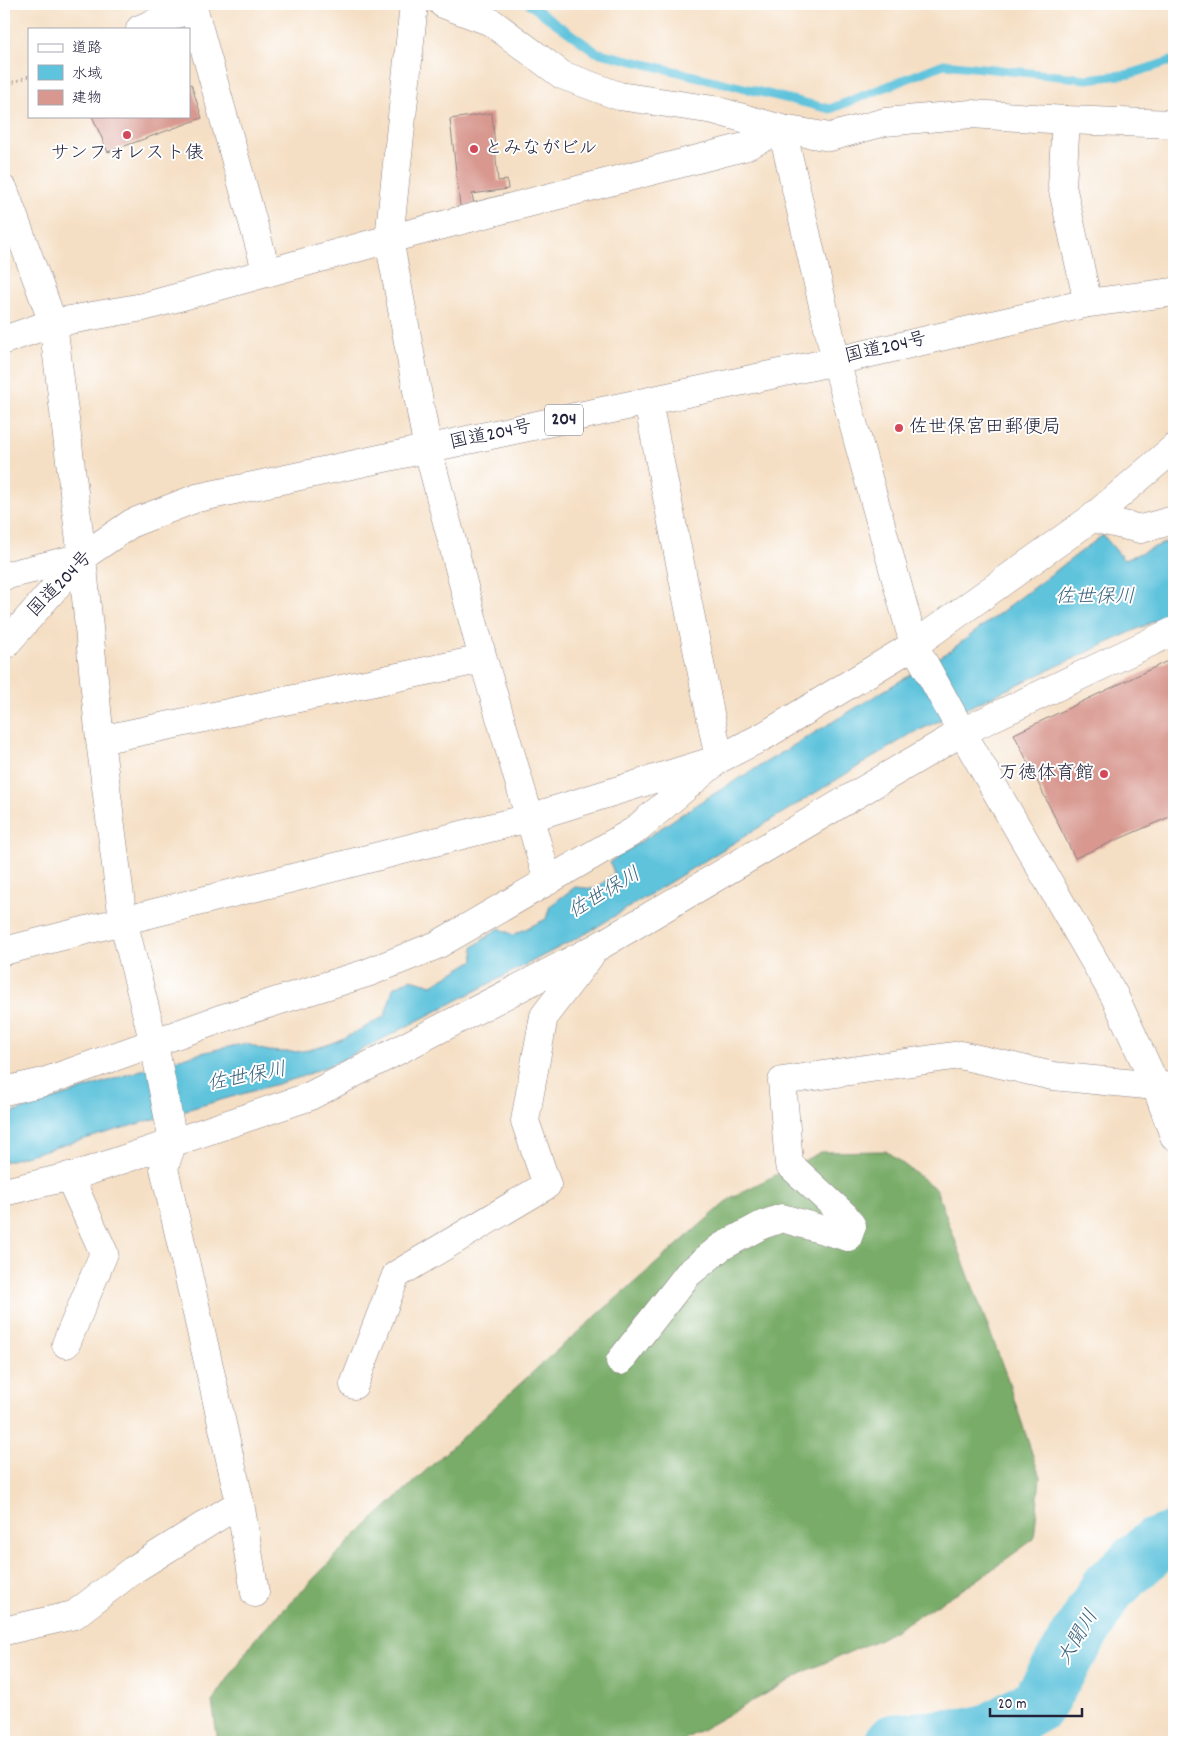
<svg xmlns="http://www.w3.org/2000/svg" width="1178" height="1746" font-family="Dekko,'Klee One',sans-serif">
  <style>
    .forest { fill: #78ac68; stroke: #4d6752 }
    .water { fill: #5ec3dc; stroke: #40728c }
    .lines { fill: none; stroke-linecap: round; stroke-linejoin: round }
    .stream { stroke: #5ec3dc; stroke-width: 9 }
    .river { stroke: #5ec3dc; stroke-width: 56 }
    .building { fill: #d8988f }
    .lane-casing { stroke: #8c8080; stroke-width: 19 }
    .street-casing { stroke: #8c8080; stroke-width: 29 }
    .secondary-casing { stroke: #8c8080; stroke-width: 29 }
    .highway-casing { stroke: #8c8080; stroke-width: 29 }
    .path { stroke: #8c8080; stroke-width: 3; stroke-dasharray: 1 4; stroke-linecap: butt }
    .lane { stroke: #fff; stroke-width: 18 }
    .street { stroke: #fff; stroke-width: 28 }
    .secondary { stroke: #fff; stroke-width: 28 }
    .highway { stroke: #fff; stroke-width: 28 }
    .poi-dot { fill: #d1495b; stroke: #fff; stroke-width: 2 }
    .labels { text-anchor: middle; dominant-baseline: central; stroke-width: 4; stroke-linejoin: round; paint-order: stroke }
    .shield { fill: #fff; stroke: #646476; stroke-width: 1 }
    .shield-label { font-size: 18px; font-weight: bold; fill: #22223b }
    .poi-label { font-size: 19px; fill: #22223b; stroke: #fff; text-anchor: start }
    .street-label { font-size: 19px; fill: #22223b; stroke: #fff }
    .water-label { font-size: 20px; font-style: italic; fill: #3a627b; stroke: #fff }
  </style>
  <rect width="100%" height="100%" fill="#fff"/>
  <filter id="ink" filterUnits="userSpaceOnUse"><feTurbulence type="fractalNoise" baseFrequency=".02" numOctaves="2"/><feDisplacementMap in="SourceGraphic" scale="10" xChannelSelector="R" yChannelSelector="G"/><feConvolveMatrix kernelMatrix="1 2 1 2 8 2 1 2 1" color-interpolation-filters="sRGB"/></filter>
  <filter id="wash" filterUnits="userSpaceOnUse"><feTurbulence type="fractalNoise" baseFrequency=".0096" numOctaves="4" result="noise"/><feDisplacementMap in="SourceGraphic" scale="20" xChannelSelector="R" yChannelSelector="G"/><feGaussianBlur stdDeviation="1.12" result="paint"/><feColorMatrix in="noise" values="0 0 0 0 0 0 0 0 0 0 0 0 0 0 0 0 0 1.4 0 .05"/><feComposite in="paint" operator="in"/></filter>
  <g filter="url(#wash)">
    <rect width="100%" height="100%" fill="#f5dfc4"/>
    <path class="forest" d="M886 1151 936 1189 1005 1372 1040 1477 1034 1539 976 1581 882 1638 808 1670 680 1742H218L212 1702 255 1639 356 1535 547 1359 732 1197 821 1152Z"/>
    <path class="water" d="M1103 535 1124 560 1174 539V612L911 734 587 933 340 1061 298 1078 4 1162V1115C83 1091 161 1059 243 1044 250 1043 257 1049 264 1050 272 1052 282 1052 291 1052 325 1051 356 1032 385 1016L393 988 411 979 432 985 474 960 473 947 499 928 513 935 546 919 550 906 575 887 596 889 614 873 610 862 697 804 951 650Z"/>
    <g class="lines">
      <path class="stream" d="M529 4 596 52 830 109 944 64 1087 79 1130 74 1174 60"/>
      <path class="river" d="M893 1742 985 1734 1038 1704 1108 1588 1153 1547 1174 1539"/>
    </g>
    <g id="blocks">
      <path class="building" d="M191 84 202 118 108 152 92 116H189V85Z
        M492 113 498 181 507 180 508 189 472 194 474 204 460 206 450 119Z
        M1174 658V815L1075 858 1014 734Z"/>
    </g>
  </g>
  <g filter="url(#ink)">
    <use href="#blocks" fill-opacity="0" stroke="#8c8080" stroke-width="1"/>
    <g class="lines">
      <defs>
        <path id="lane" d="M1156 1086 1174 1078"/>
        <path id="street" d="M195 4 193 7 267 273
          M414 4 389 239 428 450 483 659 548 881
          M140 29 193 7
          M1066 120 1062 186 1088 303
          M4 340 53 323 143 307 389 239 744 147 782 129
          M1092 518 1141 529 1174 520
          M4 576 82 557 100 740 123 920 154 1044 173 1141 164 1168 240 1503 255 1593
          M100 740 483 659
          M4 951 529 818 719 759 764 736 914 645 1092 518 1174 448
          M4 1091 44 1082 223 1018 367 973 437 945 634 831 719 759 648 402
          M4 1192 80 1174 308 1097 596 948 962 732 1174 631
          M66 1344 104 1253 69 1176
          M620 1361 688 1274 721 1247 762 1225 782 1218 848 1237 852 1226 845 1216 789 1164 782 1081 960 1055 1053 1076 1156 1086
          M354 1385 396 1275 547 1185 525 1121 536 1059 544 1016 590 956
          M4 1631 74 1615 133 1570 240 1503"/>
        <path id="secondary" d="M443 4 491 22 562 75 619 96 714 110 782 129 830 137 885 122 971 114 1066 120 1174 124
          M782 129 836 361 914 645 962 732 1114 995 1156 1086 1174 1136
          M4 190 53 323 82 557"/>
        <path id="highway" d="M4 646 82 557 132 523 197 498 836 361 1088 303 1174 292"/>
      </defs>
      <use href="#lane" class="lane-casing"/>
      <use href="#street" class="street-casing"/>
      <use href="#secondary" class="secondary-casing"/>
      <use href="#highway" class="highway-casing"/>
      <path class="path" d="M4 86 29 76"/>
      <use href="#lane" class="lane"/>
      <use href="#street" class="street"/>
      <use href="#secondary" class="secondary"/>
      <use href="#highway" class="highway"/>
    </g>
  </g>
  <g class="poi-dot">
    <circle cx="127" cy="135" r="5"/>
    <circle cx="474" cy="149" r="5"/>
    <circle cx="899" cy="428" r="5"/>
    <circle cx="1104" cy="774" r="5"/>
  </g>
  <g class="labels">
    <rect class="shield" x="545" y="404.5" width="38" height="31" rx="4"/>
    <g class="shield-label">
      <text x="564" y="420">204</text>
    </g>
    <g class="poi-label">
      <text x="484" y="149">とみながビル</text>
      <text x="127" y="154" text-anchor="middle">サンフォレスト俵</text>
      <text x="909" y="428">佐世保宮田郵便局</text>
      <text x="1094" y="774" text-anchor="end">万徳体育館</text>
    </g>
    <g class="street-label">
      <text transform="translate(886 349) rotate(-13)">国道204号</text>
      <text transform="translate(491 436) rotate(-12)">国道204号</text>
      <text transform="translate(61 585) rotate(-46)">国道204号</text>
    </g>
    <g class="water-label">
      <text x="1095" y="598">佐世保川</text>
      <text transform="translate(605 894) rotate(-31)">佐世保川</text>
      <text transform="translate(247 1078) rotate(-11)">佐世保川</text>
      <text transform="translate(1079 1638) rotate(-59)">大聞川</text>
    </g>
  </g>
  <rect width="1178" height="1746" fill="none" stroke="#fff" stroke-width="20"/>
  <rect x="28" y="28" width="162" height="90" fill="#ffffff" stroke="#a7a7b1"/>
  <rect x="38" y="44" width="25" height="8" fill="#ffffff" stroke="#a7a7b1"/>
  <text x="72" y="52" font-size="15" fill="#22223b">道路</text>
  <rect x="38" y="65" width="25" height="15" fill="#5ec3dc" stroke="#a7a7b1"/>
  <text x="72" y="78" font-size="15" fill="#22223b">水域</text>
  <rect x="38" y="90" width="25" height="15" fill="#d8988f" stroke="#a7a7b1"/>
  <text x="72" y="102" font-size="15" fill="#22223b">建物</text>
  <path d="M990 1708v8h92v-8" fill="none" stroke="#22223b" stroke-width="2.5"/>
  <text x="998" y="1708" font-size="15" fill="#22223b" stroke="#ffffff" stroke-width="4" paint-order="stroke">20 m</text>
</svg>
